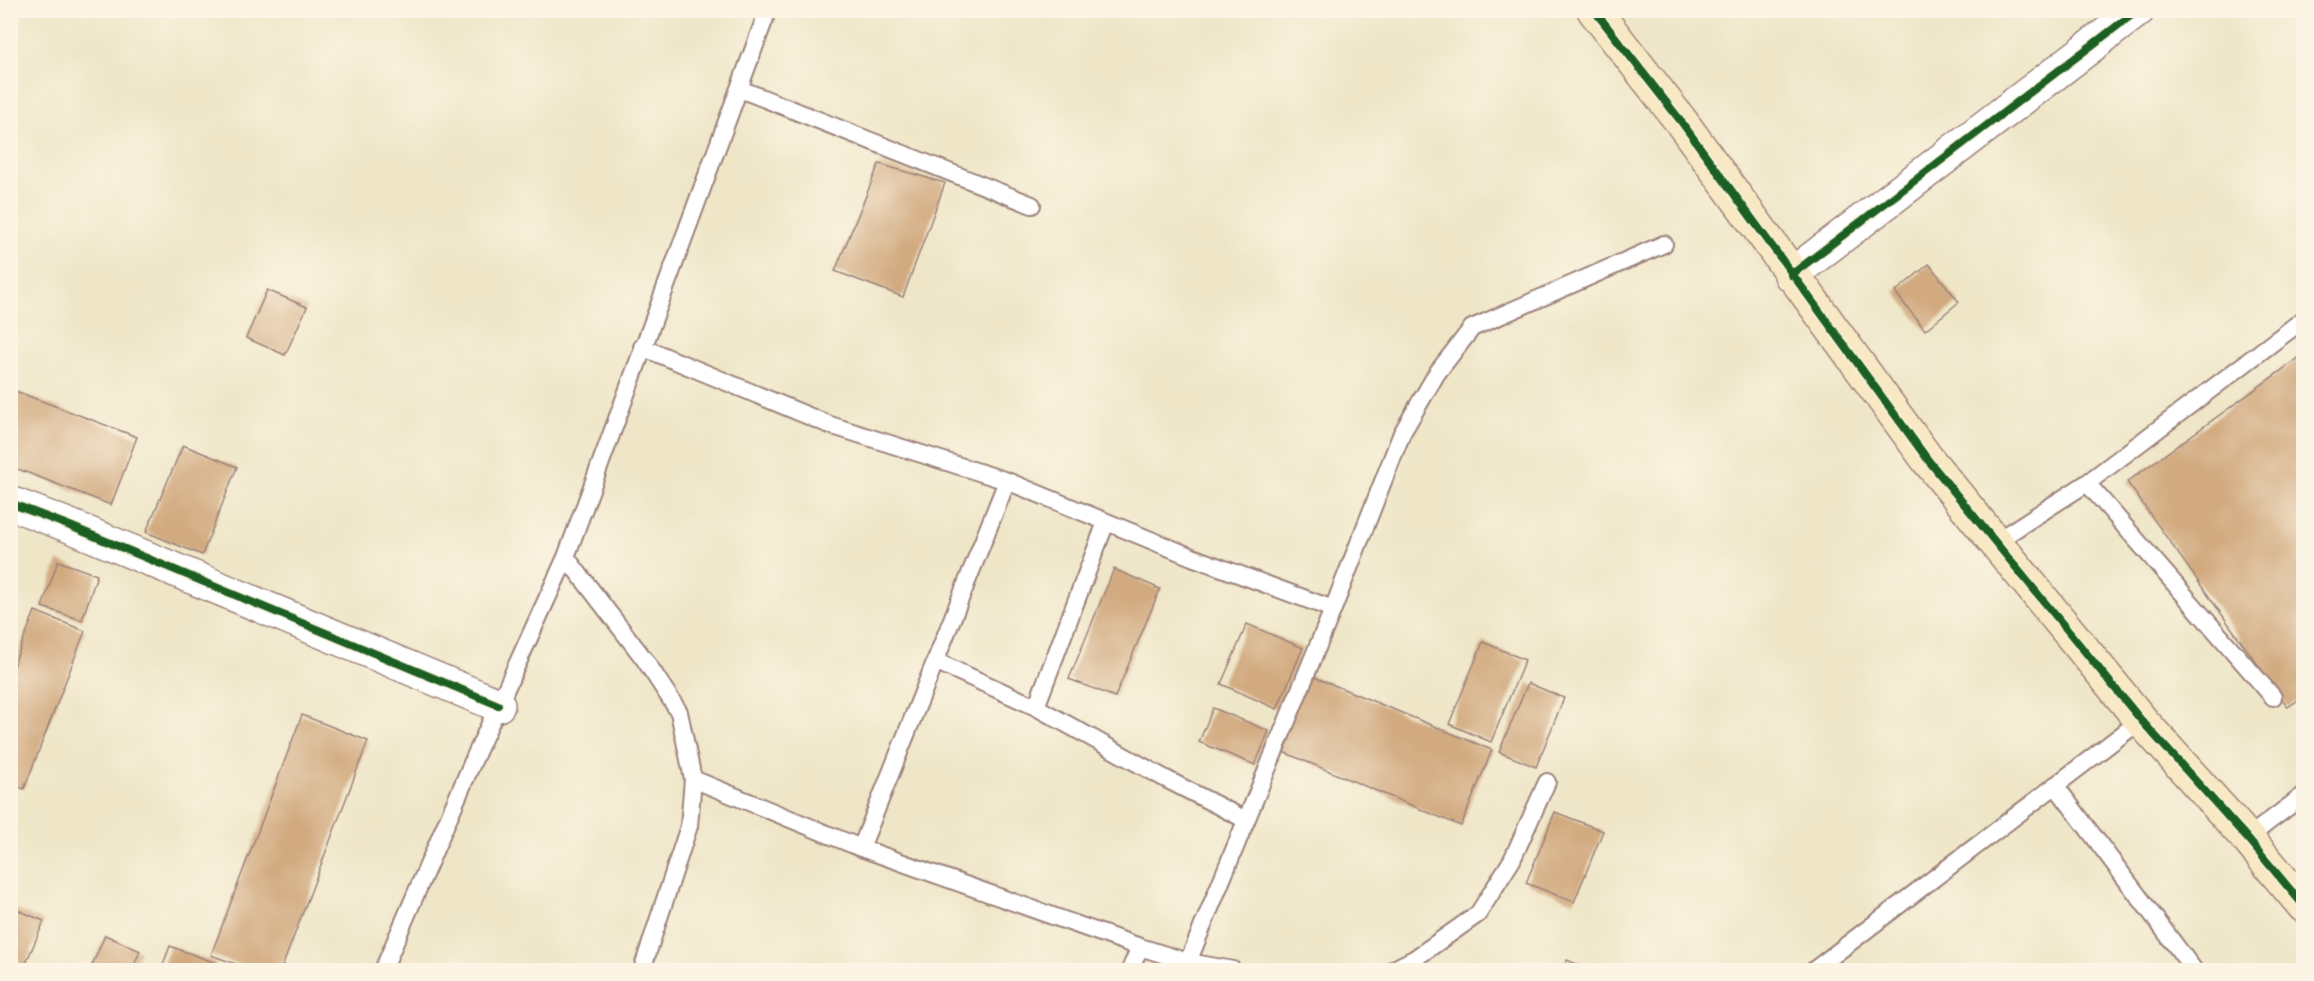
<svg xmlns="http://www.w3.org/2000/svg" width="2314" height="981" font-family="'Gochi Hand',sans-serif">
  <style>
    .building { fill: #d2aa80 }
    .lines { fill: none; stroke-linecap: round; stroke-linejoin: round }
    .lane-casing { stroke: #9c827a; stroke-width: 20 }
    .street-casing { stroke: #9c827a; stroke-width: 36 }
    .secondary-casing { stroke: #9c827a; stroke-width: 36 }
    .lane { stroke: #fff; stroke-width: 16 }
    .street { stroke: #fff; stroke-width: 33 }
    .secondary { stroke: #f8e8c3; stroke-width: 33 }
    .cycleway-casing { stroke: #fcf5e5; stroke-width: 11 }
    .cycleway { stroke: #1b5e20; stroke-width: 8 }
  </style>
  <rect width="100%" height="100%" fill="#fcf5e5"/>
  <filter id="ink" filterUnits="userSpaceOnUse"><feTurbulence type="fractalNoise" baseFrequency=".0167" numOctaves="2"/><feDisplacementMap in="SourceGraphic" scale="12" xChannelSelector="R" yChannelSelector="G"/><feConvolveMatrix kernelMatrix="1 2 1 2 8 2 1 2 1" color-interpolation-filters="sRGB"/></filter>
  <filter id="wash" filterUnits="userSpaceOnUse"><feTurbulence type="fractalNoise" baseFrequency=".008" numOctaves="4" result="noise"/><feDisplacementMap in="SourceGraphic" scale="24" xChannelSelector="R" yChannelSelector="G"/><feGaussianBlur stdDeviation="1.35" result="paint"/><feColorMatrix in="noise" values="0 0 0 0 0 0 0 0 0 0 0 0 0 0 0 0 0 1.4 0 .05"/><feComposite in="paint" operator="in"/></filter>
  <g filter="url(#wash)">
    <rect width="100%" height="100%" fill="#efe6c8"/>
    <g id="blocks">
      <path class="building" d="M879 164 945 183 903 297 835 271Z
        M1929 264 1959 302 1925 330 1895 292Z
        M267 290 307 307 285 355 246 338Z
        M2304 354V696L2288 707 2127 482Z
        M10 389 137 437 111 505 10 466Z
        M183 445 237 467 202 555 146 532Z
        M58 561 97 575 82 620 42 607Z
        M1114 569 1160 589 1115 697 1069 679Z
        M35 611 85 631 24 789 10 784V674Z
        M1247 624 1303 648 1277 709 1221 684Z
        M1483 642 1525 660 1491 742 1449 724Z
        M1307 674 1492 750 1461 826 1276 749Z
        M1528 683 1564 698 1536 767 1499 752Z
        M1213 708 1269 731 1255 765 1199 742Z
        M302 715 368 741 281 970H252L211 955Z
        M1555 812 1603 831 1574 902 1526 883Z
        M10 907 44 921 23 970H10Z
        M105 935 140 951 132 970H90Z
        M170 946 216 963 213 970H161Z
        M1567 960 1591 970H1562Z"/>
    </g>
  </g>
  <g filter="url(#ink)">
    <use href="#blocks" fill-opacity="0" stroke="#9c827a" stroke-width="1.5"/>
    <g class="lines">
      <defs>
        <path id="lane" d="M740 89 1032 205
          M642 347 830 425 1007 481 1192 557 1333 609 1402 433 1437 373 1472 328 1664 244
          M2087 483 2273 697
          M1995 542 2087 483 2304 319
          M566 557 645 660 679 712 693 779 689 826 642 970
          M935 661 1036 707 1164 778 1246 820
          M1036 707 1106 522
          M693 779 861 848 1140 947 1188 962 1333 609
          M2055 785 2194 970
          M2247 838 2304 795
          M861 848 1007 481
          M1188 962 1233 970
          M383 970 473 761 566 557 768 10
          M1130 970 1140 947
          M1392 970 1414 959 1478 914 1512 860 1547 782
          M1814 970 2141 720"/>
        <path id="street" d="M1791 275 2138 10
          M10 503 70 526 498 705"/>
        <path id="secondary" d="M1594 10 1680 120 1928 460 2141 720 2247 838 2304 906"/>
      </defs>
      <use href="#lane" class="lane-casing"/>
      <use href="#street" class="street-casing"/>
      <use href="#secondary" class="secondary-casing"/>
      <use href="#lane" class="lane"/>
      <use href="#street" class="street"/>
      <use href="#secondary" class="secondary"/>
      <defs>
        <path id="cycleway" d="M1594 10 1680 120 1928 460 2141 720 2247 838 2304 906
          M1791 275 2138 10
          M10 503 70 526 498 705"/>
      </defs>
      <use href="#cycleway" class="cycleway-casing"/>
      <use href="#cycleway" class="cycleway"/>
    </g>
  </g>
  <rect width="2314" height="981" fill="none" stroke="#fcf5e5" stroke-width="36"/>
</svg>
